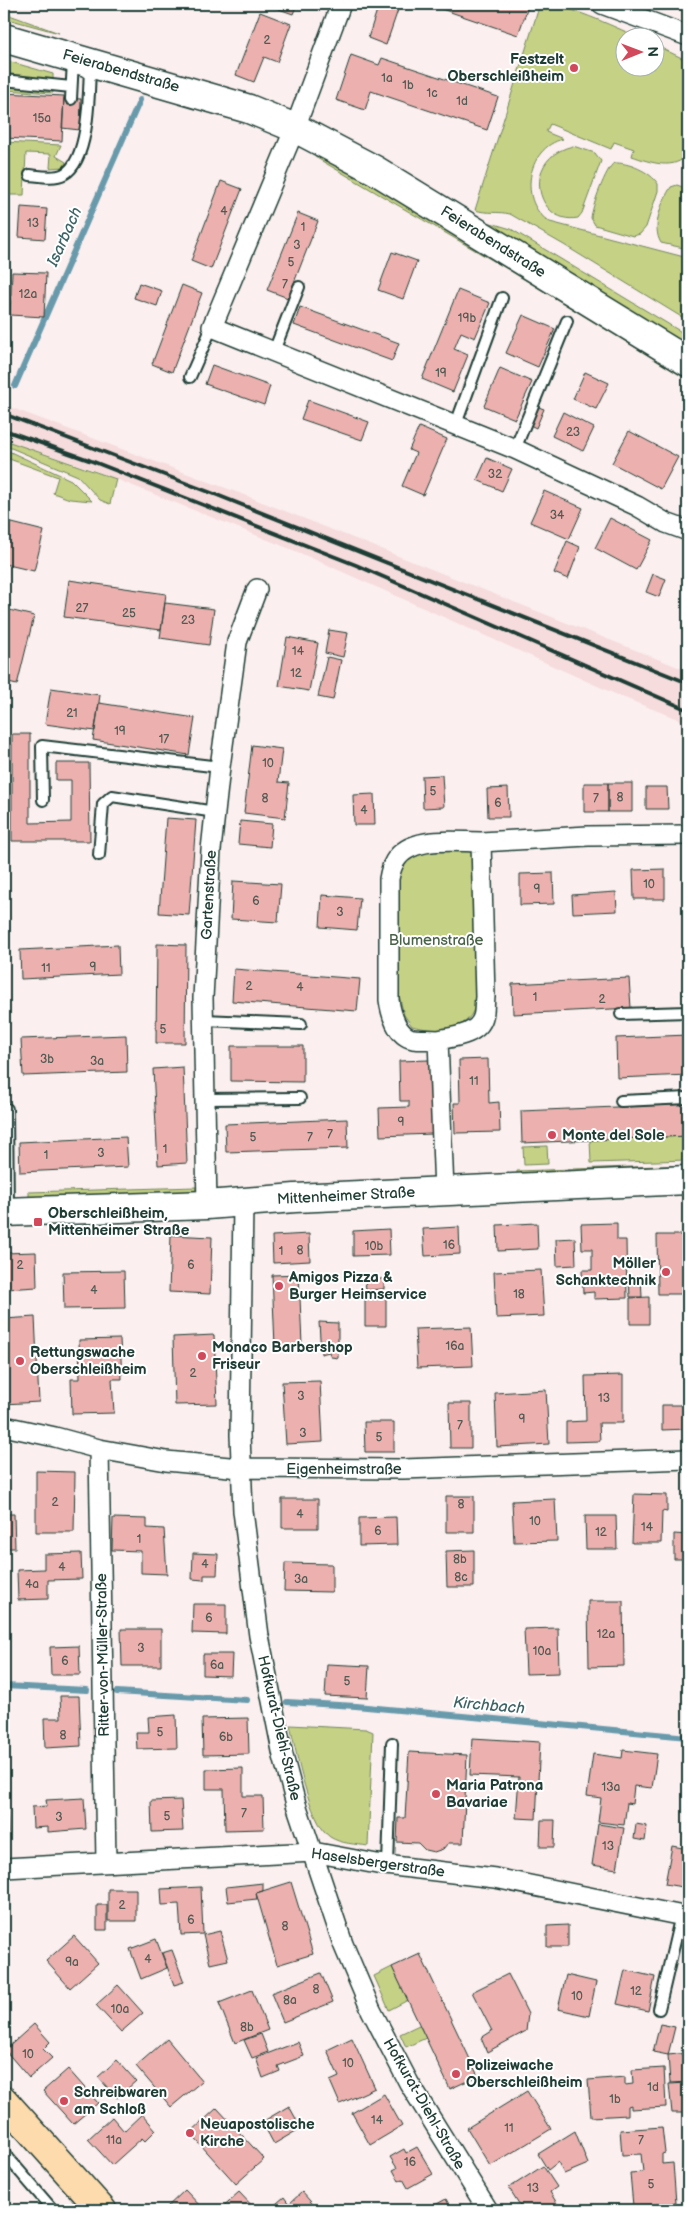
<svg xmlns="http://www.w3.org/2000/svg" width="692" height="2214" font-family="'Balsamiq Sans',sans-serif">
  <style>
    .built { fill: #f6dcdc }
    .green { fill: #c5d184; stroke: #72875c }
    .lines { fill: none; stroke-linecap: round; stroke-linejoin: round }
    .stream { stroke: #689aab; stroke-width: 6 }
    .building { fill: #ecb1af; stroke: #1f3d34 }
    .service-casing { stroke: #1f3d34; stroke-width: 14 }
    .minor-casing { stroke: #1f3d34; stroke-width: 22 }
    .secondary-casing { stroke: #1f3d34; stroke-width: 31 }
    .primary-casing { stroke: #1f3d34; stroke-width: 31 }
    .service { stroke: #fff; stroke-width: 10 }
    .minor { stroke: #fff; stroke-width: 19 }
    .secondary { stroke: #fff; stroke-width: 28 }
    .primary { stroke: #fedbac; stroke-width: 28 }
    .rail { stroke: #1f3d34; stroke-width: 4 }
    .poi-dot { fill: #d1495b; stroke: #fff; stroke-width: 2 }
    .labels { text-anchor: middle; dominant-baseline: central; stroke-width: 4; stroke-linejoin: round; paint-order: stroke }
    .number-label { font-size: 12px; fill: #525a53 }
    .poi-label { font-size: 15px; font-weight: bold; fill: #1f3d34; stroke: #fff; text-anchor: start }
    .street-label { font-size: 15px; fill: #1f3d34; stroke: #fff }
    .park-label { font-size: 15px; fill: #486248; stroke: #fff }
    .water-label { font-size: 16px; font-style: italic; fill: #3e6466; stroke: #fff }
  </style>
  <rect width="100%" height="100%" fill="#fbefef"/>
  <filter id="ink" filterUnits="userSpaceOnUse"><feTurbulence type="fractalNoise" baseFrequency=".02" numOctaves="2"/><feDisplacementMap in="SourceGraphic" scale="10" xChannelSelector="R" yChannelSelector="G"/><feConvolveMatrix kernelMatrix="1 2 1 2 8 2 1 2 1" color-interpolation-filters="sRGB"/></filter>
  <g filter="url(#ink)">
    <path class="built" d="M4 405 247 496 688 671V723L622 697 298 552 91 469 4 440Z"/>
    <path class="green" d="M540 4C567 4 612 26 638 37L624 38V68H654L655 45 688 61V153C676 172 649 162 632 156L634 149 614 142 611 149 550 124 546 132 563 139C526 148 518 203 550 222L688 258V321L564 245 510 214C498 211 487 214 475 210Z
      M4 13 59 33 4 18Z
      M4 60 53 74V93L4 90Z
      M4 142 61 145 56 156 66 162 64 167 50 168 51 154 26 153 24 195H4Z
      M573 146 595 153 601 161 582 213 578 218C536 226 520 158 573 146Z
      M322 156 456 232 688 374V380L504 267 315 157Z
      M614 163C628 162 651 172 658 184V191L646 227 640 234 633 236 595 225 591 218C592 207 606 168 614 163Z
      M677 185 688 189V249L661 243C651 227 662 201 671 187Z
      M491 223 511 229 688 336V349L483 224Z
      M4 440 116 479 110 504 100 500 78 476 4 445Z
      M4 449 71 480 92 501 70 499 53 493 58 477 4 457Z
      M427 849 467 850 471 852 473 858 477 986C477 992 477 999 475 1006 467 1034 435 1032 412 1026L404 1015 399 995 396 939 397 872 401 863Z
      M688 1136V1160L591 1163 590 1140Z
      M547 1146 548 1164 524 1165 523 1147Z
      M688 1165V1169L517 1175V1171Z
      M196 1187V1194L29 1200V1192Z
      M290 1725 366 1729 373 1732 368 1846C356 1844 341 1844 330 1837 309 1822 296 1751 290 1725Z
      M392 1967 408 2000 389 2010 374 1976Z
      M419 2025 426 2038 406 2047 400 2034Z"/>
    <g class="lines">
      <path class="stream" d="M15 386 140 100
        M4 1686 87 1690
        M117 1692 247 1700
        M287 1702 356 1706 688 1737"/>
    </g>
    <path class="building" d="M265 4H297L293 14Z
      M379 4H400L386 45 368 38Z
      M427 4H529L518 35Z
      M260 12 291 24 277 62 264 57 254 82 236 75Z
      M351 55 379 65 382 58 498 97 487 130 371 91 365 110 336 100Z
      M4 93 64 96 62 141 4 138Z
      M64 98 81 99 80 130 62 128Z
      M221 181 242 189 211 269 191 261Z
      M21 207 47 209 45 239 19 237Z
      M298 213 318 221 288 298 267 290Z
      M392 252 417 261 403 299 378 290Z
      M12 272 46 273 44 317 10 315Z
      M139 283 162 291 157 306 134 298Z
      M182 285 202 293 172 372 152 364Z
      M458 290 490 303 475 338 461 332 454 349 468 355 453 392 422 379Z
      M300 307 399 343 392 361 294 325Z
      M523 315 555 329 538 367 506 353Z
      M212 365 270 386 264 405 205 384Z
      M500 368 532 382 515 419 484 406Z
      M585 372 609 383 596 409 573 399Z
      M308 400 369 422 362 440 301 419Z
      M536 406 544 409 536 428 528 424Z
      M563 412 594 428 583 451 552 436Z
      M419 427 447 439 423 495 402 486 416 453 409 450Z
      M629 431 678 457 661 489 612 463Z
      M487 458 512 469 502 491 477 480Z
      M544 491 583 508 569 539 530 522Z
      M610 518 652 540 636 570 595 548Z
      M4 521 44 531 34 571 4 564Z
      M567 541 580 547 568 579 554 573Z
      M653 574 666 579 659 597 646 592Z
      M69 580 166 594 161 630 64 617Z
      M165 603 214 609 209 645 160 638Z
      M5 609 34 616 17 685 4 682Z
      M329 630 348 633 343 657 325 653Z
      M287 637 318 643 309 691 279 686Z
      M327 657 341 660 333 700 318 697Z
      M51 688 100 695 95 731 45 724Z
      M99 703 195 718 189 755 93 740Z
      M12 734H30V823L71 822V780H56V763H89L90 841H12Z
      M252 745 282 749 278 782 289 783 285 818 244 813Z
      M442 775 444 807 423 808 422 776Z
      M584 783H608V812H584Z
      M608 783H632V812H608Z
      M646 787H667L668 809H646Z
      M508 788 509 817H488L487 789Z
      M374 794 375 825H354L353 795Z
      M166 818 196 820 189 915 159 913Z
      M240 821 272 824 270 847 238 844Z
      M665 869V899H634L633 870Z
      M553 873 554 904 520 905V874Z
      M233 881 281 884 278 922 231 919Z
      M616 892 617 911 573 913 572 895Z
      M322 895 360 898 357 930 320 927Z
      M157 944 186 945 185 1043H156Z
      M118 945 119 974 21 979 20 950Z
      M234 969 360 979 357 1011 232 1001Z
      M629 978 631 1008 513 1014 512 984Z
      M126 1035 127 1072 23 1076 21 1039Z
      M688 1035V1075L617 1078 616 1038Z
      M231 1046H303V1082L231 1081Z
      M488 1059 489 1103 499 1102 500 1132 455 1133 454 1103H460L459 1060Z
      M429 1060 432 1134 380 1136 379 1108 409 1107V1101H400L399 1061Z
      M183 1067 187 1163 158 1165 153 1069Z
      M688 1104V1136L522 1143 521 1111Z
      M347 1119 348 1148 226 1152 225 1124Z
      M126 1137 128 1167 20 1172 19 1142Z
      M537 1223 538 1249 498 1251 497 1225Z
      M617 1223V1240H626L627 1298 594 1299V1292L583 1293 582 1270H592V1249H582L581 1224Z
      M459 1227 460 1254 425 1256 423 1229Z
      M389 1229 390 1255 353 1256V1231Z
      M309 1234 310 1261 273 1263 272 1236Z
      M171 1235 212 1237 210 1294 169 1292Z
      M657 1235H688V1294H658Z
      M575 1238 576 1265 557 1266 556 1239Z
      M36 1252 37 1287 6 1289 4 1253Z
      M541 1270 544 1316 496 1318 494 1272Z
      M124 1271 125 1308 64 1309 63 1272Z
      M299 1274 302 1345 275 1346 272 1275Z
      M641 1276 642 1297H630L629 1277Z
      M365 1279H384V1289L366 1290Z
      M365 1295H386V1326H365Z
      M649 1297V1324H630V1298Z
      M35 1317 39 1402 4 1404V1319Z
      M319 1322 338 1323V1358L331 1357 329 1352 321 1354Z
      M471 1327 473 1366 417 1368 415 1329Z
      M214 1335 217 1404 175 1405 173 1337Z
      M120 1339 122 1379H112L114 1413 72 1414 71 1379H80L79 1340Z
      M623 1375V1423H599L600 1441 566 1442V1422L586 1421 585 1376Z
      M320 1381 323 1442 286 1444 282 1382Z
      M546 1390 549 1444 497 1447 495 1393Z
      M449 1403H471V1448H450Z
      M662 1405H687V1429L662 1430Z
      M364 1422H394V1452H365Z
      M36 1471 75 1472 74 1532H36Z
      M634 1494 667 1495V1512L662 1511 661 1543H632Z
      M446 1496H474V1532H446Z
      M282 1499H318V1528H282Z
      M555 1499 557 1541 514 1542 512 1501Z
      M4 1514H14L15 1548H4Z
      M585 1516H616L617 1549H586Z
      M396 1517 397 1545 359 1546V1518Z
      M113 1518 147 1519V1528L164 1529 167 1574 141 1573V1551L112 1550Z
      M674 1534 688 1535V1559H674Z
      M474 1550V1587H447L446 1551Z
      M81 1553 82 1579 48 1580V1599L18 1600 17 1570 44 1569V1554Z
      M193 1553 218 1554 217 1575H204V1580L192 1579Z
      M285 1563 332 1564V1592L284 1591Z
      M588 1601H623L624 1666 589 1667Z
      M193 1604H226V1634L192 1633Z
      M558 1628 559 1673 526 1674 524 1629Z
      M121 1629H161V1666H122Z
      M79 1646 80 1675H51L50 1647Z
      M203 1654H232L231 1676 203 1675Z
      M327 1664 369 1666 367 1698 325 1696Z
      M60 1696H79L81 1746 45 1748 44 1718H61Z
      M176 1715 177 1748 137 1749 136 1732H149L148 1717Z
      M248 1718 249 1754 203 1755 202 1719Z
      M472 1738 540 1742 536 1819 516 1818 519 1777 470 1775Z
      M623 1750 657 1754 652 1788 634 1786 632 1804 627 1803 624 1825 598 1822 601 1798 587 1796 593 1754 622 1758Z
      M409 1752 467 1755 463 1843H448L443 1849 434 1852 425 1850 418 1843 397 1842 398 1818H405Z
      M243 1768V1796H263L264 1829 225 1830 224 1789H206V1769Z
      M4 1795H7L8 1834H4Z
      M84 1798 86 1829 48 1832V1827L33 1828 32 1807 47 1806 46 1800Z
      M181 1800 183 1831 152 1832 151 1801Z
      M541 1820H555L554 1847H540Z
      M598 1824 624 1828 617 1869 592 1865Z
      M636 1824 647 1826 645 1841 634 1839Z
      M672 1846 688 1849V1888L665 1884Z
      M291 1882 313 1954 277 1965 256 1893Z
      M263 1883V1891L256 1893 257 1899 228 1902 226 1887Z
      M201 1887 203 1934 181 1935 179 1904 162 1905 161 1889Z
      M108 1889H136V1921H108Z
      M97 1905H107V1930H97Z
      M568 1925V1947H547V1926Z
      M220 1931 228 1960 210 1964 203 1935Z
      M74 1936 98 1963 70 1988 46 1961Z
      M156 1939 167 1968 141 1979 130 1949Z
      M172 1950 184 1982 174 1985 162 1953Z
      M420 1954 478 2076 450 2089 392 1967Z
      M625 1970 655 1977 648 2011 617 2004Z
      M321 1973 333 2002 283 2022 271 1993Z
      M508 1974 528 2014 526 2031 487 2052 481 2038 492 2031 472 1992Z
      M566 1975 596 1982 589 2016 558 2009Z
      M118 1985 143 2013 121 2032 96 2005Z
      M252 1990 268 2030 235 2043 219 2003Z
      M34 2024 50 2042 43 2049 52 2058 29 2078 5 2050Z
      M660 2024 675 2027 668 2055 653 2052Z
      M261 2034 268 2052 252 2058 244 2040Z
      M352 2038 375 2088 340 2104 330 2081 339 2077 327 2050Z
      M167 2039 202 2081 171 2107 136 2066Z
      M298 2042 304 2056 278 2066 280 2071 263 2078 256 2058Z
      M688 2053V2082L670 2083 668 2055Z
      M117 2060 136 2081 117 2098 98 2077Z
      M664 2068 666 2107 631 2109V2105L628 2106V2115L591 2117 588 2080 625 2077V2085L633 2084 632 2070Z
      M68 2069 98 2103 73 2124 43 2091Z
      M688 2083V2113H672L669 2084Z
      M527 2091 551 2129 490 2166 467 2128Z
      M384 2094 402 2126 370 2145 352 2113Z
      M289 2106 301 2128 274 2144 262 2122Z
      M217 2108 264 2159 236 2184 190 2133Z
      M142 2114 156 2130 145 2141 142 2138 112 2165 88 2139 112 2117 124 2131Z
      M662 2127 665 2153 662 2154V2164L673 2163 676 2203 633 2206 630 2173 643 2172 641 2154 622 2155 620 2130Z
      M575 2131 588 2164 564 2174 558 2162 548 2170 538 2154Z
      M417 2147 433 2174 408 2188 403 2179 399 2181 393 2170 397 2168 390 2157 404 2149 406 2153Z
      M543 2166 557 2187 550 2192 561 2210H523L509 2188Z
      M185 2190 204 2210H164Z
      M239 2192 256 2210H219Z
      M302 2192 318 2210H269L284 2197 289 2204Z
      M446 2199 452 2210H426Z"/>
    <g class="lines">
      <defs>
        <path id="service" d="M4 80 71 87
          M71 99 73 60
          M30 175C40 176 55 179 64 174 90 160 89 89 90 64
          M274 351 299 287
          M190 377 212 327
          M456 424 502 298
          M515 449 567 321
          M43 800 42 746 220 767
          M99 855 103 804 112 796 215 812
          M621 1014 688 1012
          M204 1020 301 1024
          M205 1099 300 1098
          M621 1101 688 1098
          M4 1109H7L8 1211
          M388 1865 392 1743
          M659 2009 681 1915
          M4 2153 53 2210"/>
        <path id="minor" d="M341 4 295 128 212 327 515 449 637 506 666 523 688 531
          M602 4 688 36
          M438 1040C453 1037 478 1035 483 1017 485 1011 484 1003 485 997L481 842 588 836 688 835
          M444 1191 438 1040C430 1039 421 1040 413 1039 397 1036 391 1014 389 1000V879C390 873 392 866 395 861 410 835 455 842 481 842
          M243 1202 240 1435 243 1511 259 1636 283 1756 296 1804 343 1944 371 2010 409 2083 488 2210
          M207 1205 203 998 211 850 220 767 237 642 257 589
          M4 1426 55 1437 99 1449 166 1461 240 1468 403 1469 688 1459
          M99 1449 106 1862
          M4 1868 313 1852 377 1864 495 1878 688 1917"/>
        <path id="secondary" d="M4 38 249 109 295 128 375 170 688 362
          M4 1212 207 1205 295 1198 688 1180"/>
        <path id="primary" d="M4 2101 102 2210"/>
      </defs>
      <use href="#service" class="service-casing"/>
      <use href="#minor" class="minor-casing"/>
      <use href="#secondary" class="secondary-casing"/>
      <use href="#primary" class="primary-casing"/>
      <use href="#service" class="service"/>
      <use href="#minor" class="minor"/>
      <use href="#secondary" class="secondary"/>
      <use href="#primary" class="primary"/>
      <path class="rail" d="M4 414 217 495 688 683
        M4 430 89 460 356 565 688 710"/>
    </g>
  </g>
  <g class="poi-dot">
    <circle cx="574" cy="68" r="5"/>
    <circle cx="552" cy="1135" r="5"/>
    <rect x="33" y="1217" width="10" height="10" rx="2.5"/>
    <circle cx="666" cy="1272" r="5"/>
    <circle cx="279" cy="1286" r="5"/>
    <circle cx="202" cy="1356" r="5"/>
    <circle cx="20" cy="1361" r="5"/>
    <circle cx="436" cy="1794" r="5"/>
    <circle cx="456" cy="2074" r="5"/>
    <circle cx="64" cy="2101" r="5"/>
    <circle cx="190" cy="2133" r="5"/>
  </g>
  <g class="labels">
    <g class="number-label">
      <text x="267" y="40">2</text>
      <text x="387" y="78">1a</text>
      <text x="408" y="85">1b</text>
      <text x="432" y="93">1c</text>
      <text x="462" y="101">1d</text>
      <text x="42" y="118">15a</text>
      <text x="224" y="211">4</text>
      <text x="33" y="223">13</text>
      <text x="303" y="227">1</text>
      <text x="297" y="245">3</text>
      <text x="291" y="262">5</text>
      <text x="285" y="284">7</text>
      <text x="28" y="294">12a</text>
      <text x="467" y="318">19b</text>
      <text x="441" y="373">19</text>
      <text x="573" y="432">23</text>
      <text x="495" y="474">32</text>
      <text x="557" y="515">34</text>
      <text x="82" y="608">27</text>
      <text x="129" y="613">25</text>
      <text x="188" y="620">23</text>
      <text x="298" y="651">14</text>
      <text x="296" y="673">12</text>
      <text x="72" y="713">21</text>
      <text x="120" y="731">19</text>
      <text x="164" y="739">17</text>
      <text x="268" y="763">10</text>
      <text x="433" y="791">5</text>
      <text x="620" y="797">8</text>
      <text x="265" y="798">8</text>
      <text x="596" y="798">7</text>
      <text x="498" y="803">6</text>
      <text x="364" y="810">4</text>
      <text x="649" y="884">10</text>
      <text x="537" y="889">9</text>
      <text x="256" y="901">6</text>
      <text x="340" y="912">3</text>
      <text x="93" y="967">9</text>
      <text x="46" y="968">11</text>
      <text x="249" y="986">2</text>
      <text x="300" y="987">4</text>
      <text x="535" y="997">1</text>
      <text x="602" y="999">2</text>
      <text x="163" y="1029">5</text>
      <text x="47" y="1059">3b</text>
      <text x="97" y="1061">3a</text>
      <text x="474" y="1081">11</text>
      <text x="401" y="1122">9</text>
      <text x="330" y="1134">7</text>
      <text x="253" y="1137">5</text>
      <text x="310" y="1137">7</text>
      <text x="165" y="1149">1</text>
      <text x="101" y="1153">3</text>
      <text x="46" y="1155">1</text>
      <text x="449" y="1245">16</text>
      <text x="374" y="1246">10b</text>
      <text x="300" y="1250">8</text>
      <text x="281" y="1251">1</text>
      <text x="20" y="1265">2</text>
      <text x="191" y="1265">6</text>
      <text x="94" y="1290">4</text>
      <text x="519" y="1294">18</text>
      <text x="455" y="1346">16a</text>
      <text x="193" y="1373">2</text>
      <text x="301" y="1396">3</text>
      <text x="604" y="1398">13</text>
      <text x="522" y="1419">9</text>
      <text x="460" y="1425">7</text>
      <text x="303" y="1433">3</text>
      <text x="379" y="1437">5</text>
      <text x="55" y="1502">2</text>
      <text x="461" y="1504">8</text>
      <text x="300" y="1514">4</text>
      <text x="535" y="1521">10</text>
      <text x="647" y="1527">14</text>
      <text x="378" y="1531">6</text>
      <text x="601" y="1532">12</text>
      <text x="139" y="1539">1</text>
      <text x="460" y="1559">8b</text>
      <text x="205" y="1564">4</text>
      <text x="62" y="1567">4</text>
      <text x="461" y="1577">8c</text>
      <text x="301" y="1579">3a</text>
      <text x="32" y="1584">4a</text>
      <text x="209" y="1618">6</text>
      <text x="606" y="1634">12a</text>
      <text x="141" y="1648">3</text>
      <text x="542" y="1651">10a</text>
      <text x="65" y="1661">6</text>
      <text x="217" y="1665">6a</text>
      <text x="347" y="1681">5</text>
      <text x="160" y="1732">5</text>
      <text x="63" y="1735">8</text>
      <text x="226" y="1737">6b</text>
      <text x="611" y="1787">13a</text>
      <text x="244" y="1813">7</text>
      <text x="167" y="1816">5</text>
      <text x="59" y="1817">3</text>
      <text x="608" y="1846">13</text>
      <text x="122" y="1905">2</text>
      <text x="191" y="1920">6</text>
      <text x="285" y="1926">8</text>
      <text x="148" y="1959">4</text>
      <text x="72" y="1962">9a</text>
      <text x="316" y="1989">8</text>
      <text x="636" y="1991">12</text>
      <text x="577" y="1996">10</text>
      <text x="290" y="2000">8a</text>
      <text x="120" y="2009">10a</text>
      <text x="247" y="2027">8b</text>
      <text x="28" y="2054">10</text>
      <text x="348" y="2063">10</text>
      <text x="653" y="2087">1d</text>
      <text x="615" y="2099">1b</text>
      <text x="377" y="2120">14</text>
      <text x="509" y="2128">11</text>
      <text x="114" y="2140">11a</text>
      <text x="641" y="2140">7</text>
      <text x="410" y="2162">16</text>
      <text x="651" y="2184">5</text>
      <text x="533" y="2188">13</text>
    </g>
    <g class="poi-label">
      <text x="564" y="59" text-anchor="end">Festzelt<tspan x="564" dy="17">Oberschleißheim</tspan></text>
      <text x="562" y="1135">Monte del Sole</text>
      <text x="48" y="1213">Oberschleißheim,<tspan x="48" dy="17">Mittenheimer Straße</tspan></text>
      <text x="656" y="1263" text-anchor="end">Möller<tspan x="656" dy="17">Schanktechnik</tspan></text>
      <text x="289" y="1277">Amigos Pizza &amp;<tspan x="289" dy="17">Burger Heimservice</tspan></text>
      <text x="212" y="1347">Monaco Barbershop<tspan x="212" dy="17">Friseur</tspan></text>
      <text x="30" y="1352">Rettungswache<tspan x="30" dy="17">Oberschleißheim</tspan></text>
      <text x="446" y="1785">Maria Patrona<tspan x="446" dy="17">Bavariae</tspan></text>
      <text x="466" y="2065">Polizeiwache<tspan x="466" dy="17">Oberschleißheim</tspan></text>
      <text x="74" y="2092">Schreibwaren<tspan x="74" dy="17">am Schloß</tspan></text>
      <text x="200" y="2124">Neuapostolische<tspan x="200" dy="17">Kirche</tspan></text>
    </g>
    <g class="street-label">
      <text transform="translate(121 71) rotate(16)">Feierabendstraße</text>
      <text transform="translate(493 242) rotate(32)">Feierabendstraße</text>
      <text transform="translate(209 895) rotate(-87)">Gartenstraße</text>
      <text transform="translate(346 1196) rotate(-3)">Mittenheimer Straße</text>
      <text x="344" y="1469">Eigenheimstraße</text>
      <text transform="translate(103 1655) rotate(-91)">Ritter-von-Müller-Straße</text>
      <text transform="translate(279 1728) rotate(77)">Hofkurat-Diehl-Straße</text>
      <text transform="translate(378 1863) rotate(8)">Haselsbergerstraße</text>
      <text transform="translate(424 2104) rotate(60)">Hofkurat-Diehl-Straße</text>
    </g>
    <g class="park-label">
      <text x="436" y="940">Blumenstraße</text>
    </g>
    <g class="water-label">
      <text transform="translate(65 237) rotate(-66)">Isarbach</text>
      <text transform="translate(489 1706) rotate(5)">Kirchbach</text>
    </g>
  </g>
  <rect width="692" height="2214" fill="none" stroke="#fff" stroke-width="20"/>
  <rect x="10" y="10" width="672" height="2194" fill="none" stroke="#1f3d34" stroke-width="2" filter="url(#ink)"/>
  <g transform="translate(640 52) rotate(89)"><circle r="24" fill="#ffffff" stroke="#a5b1ae"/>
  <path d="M0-4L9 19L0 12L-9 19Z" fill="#d1495b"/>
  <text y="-8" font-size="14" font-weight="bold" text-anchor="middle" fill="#1f3d34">N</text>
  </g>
</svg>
